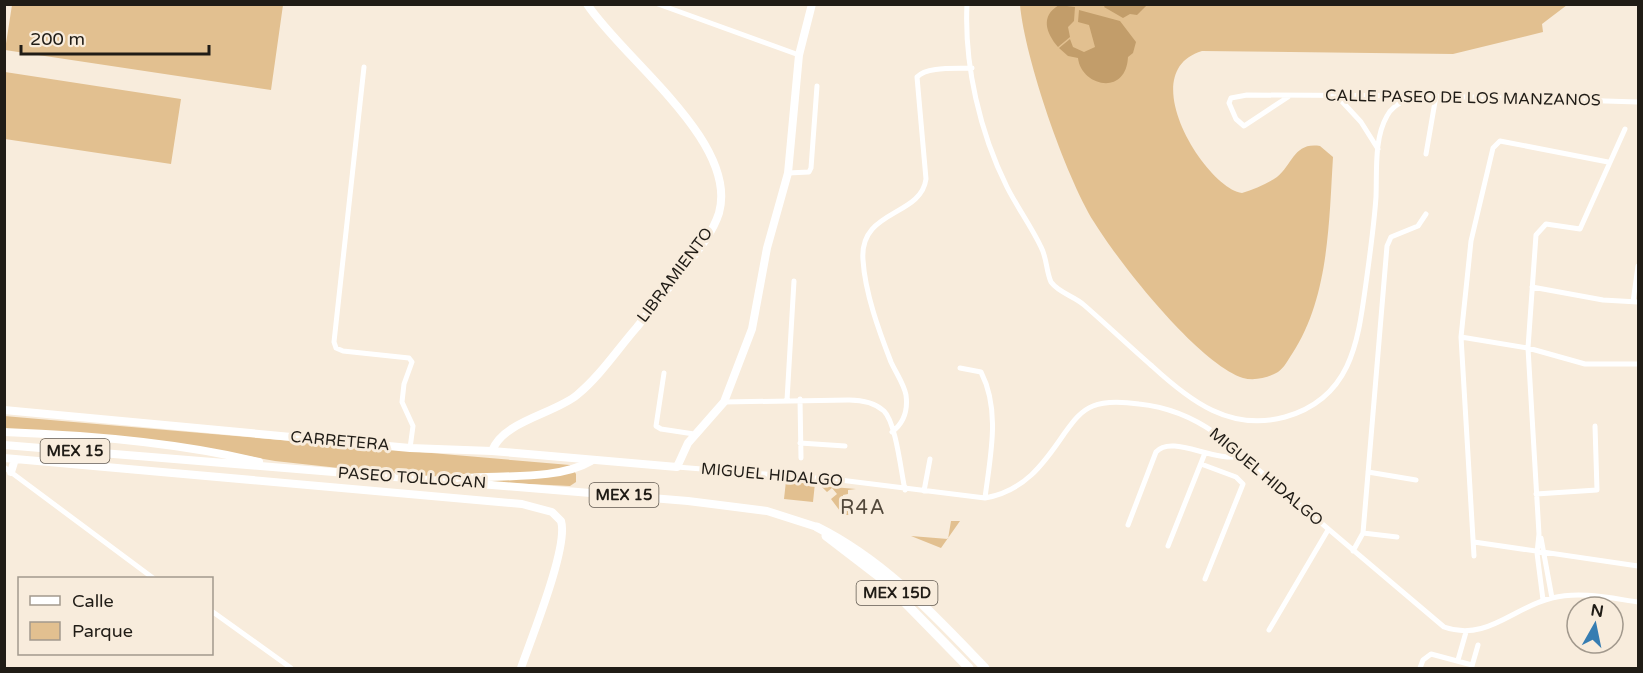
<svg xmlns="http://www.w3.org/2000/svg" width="1643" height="673" font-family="'Varela Round',sans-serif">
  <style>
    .green { fill: #e2c090 }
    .water { fill: #c29d6a }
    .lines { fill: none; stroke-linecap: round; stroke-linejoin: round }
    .minor { stroke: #fff; stroke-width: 5 }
    .secondary { stroke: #fff; stroke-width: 8 }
    .trunk { stroke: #fff; stroke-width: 8 }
    .motorway { stroke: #fff; stroke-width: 9 }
    .labels { text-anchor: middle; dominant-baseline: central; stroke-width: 6; stroke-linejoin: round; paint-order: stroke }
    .shield { fill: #f8ecdc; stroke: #615a51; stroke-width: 1.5 }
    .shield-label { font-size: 15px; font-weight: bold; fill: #201c16 }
    .street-label { font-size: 16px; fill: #201c16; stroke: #f8ecdc }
    .quarter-label { font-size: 20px; letter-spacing: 1.5px; fill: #53493c; stroke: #f8ecdc }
  </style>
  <rect width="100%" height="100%" fill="#f8ecdc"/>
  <path class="green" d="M12 5H283L271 90 5 50Z
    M1020 5H1567L1542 24 1543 32 1453 54 1202 51C1132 72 1207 189 1242 193 1254 189 1267 184 1277 177 1293 164 1294 142 1320 146L1333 157C1329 222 1329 298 1292 354 1288 360 1284 368 1278 372 1268 378 1254 381 1243 378 1198 363 1120 264 1094 222 1065 175 1025 59 1020 5Z
    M5 72 181 99 171 164 5 139Z
    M4 416 570 465 576 474V482L570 486 448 480 275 461 188 445 5 430Z
    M786 481 815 483 813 502 784 499Z
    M821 486 856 489 848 490V494L843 495V506H857L858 510H852L851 515H843L831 499 837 494 832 488 827 492Z
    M951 521H960L941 548 911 536 948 539Z"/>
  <path class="water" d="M1106 4H1147V5L1137 15 1130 14 1123 18 1104 7Z
    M1059 5 1075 7 1074 21 1068 27 1070 37 1058 47C1046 33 1040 16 1059 5Z
    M1079 10 1120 21 1136 42 1133 53 1128 57C1126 97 1081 86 1078 58L1068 56 1059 48 1070 39 1073 47 1084 52 1095 47 1089 25 1078 22Z"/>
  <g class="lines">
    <path class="minor" d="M658 4 799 55
      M967 4C964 65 980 133 1007 187 1017 207 1031 226 1041 247 1047 258 1046 271 1051 282 1059 293 1074 296 1084 305 1107 325 1129 346 1152 366 1190 401 1230 432 1285 417 1352 398 1358 341 1366 283 1370 254 1374 226 1376 197 1377 172 1374 138 1387 116 1392 106 1402 102 1411 96
      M364 67 334 342 336 348 343 351 409 358 412 362 404 384 402 402 413 426 410 448
      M1336 95 1361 122 1378 149
      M1288 97 1244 126 1236 119 1229 103 1231 98 1247 95 1436 96 1638 102
      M1426 154 1436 96
      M788 173 809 172 811 168 817 86
      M1532 287 1603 300 1638 302
      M1633 302 1638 266
      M1461 337 1528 348 1585 364H1638
      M960 368 981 372C1001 411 990 457 985 498
      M664 373 656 426 661 429 694 434
      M800 399 801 458
      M787 400 794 281
      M724 402 849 400C862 400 874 402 884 411 896 423 901 472 905 490
      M892 432C904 423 908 410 906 395 904 384 896 373 891 362 879 331 865 293 863 260 859 209 921 217 926 179L917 77C927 66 957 69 972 68
      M800 443 845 446
      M1201 464 1236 477 1243 484 1205 579
      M4 467 153 578
      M677 467 840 480 985 498C1024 491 1043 465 1064 434 1072 423 1080 411 1093 406 1107 400 1125 402 1139 404 1168 407 1191 416 1215 433L1444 627C1487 642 1513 607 1552 598 1580 591 1610 598 1638 602
      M1368 472 1416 480
      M924 491 930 459
      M1536 494 1597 490 1595 426
      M1128 525 1156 452C1172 434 1214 463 1242 456
      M1363 533 1397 537
      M1541 538 1552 598
      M1474 542 1638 566
      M1168 546 1205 453
      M1353 551 1363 533 1387 246 1391 237 1418 226 1426 214
      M1474 556 1461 337 1471 241 1493 148 1500 141 1608 162
      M1543 600 1537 553 1539 534 1528 348 1536 235 1546 224 1580 229 1625 129
      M212 614 213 612 291 668
      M1269 630 1328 530
      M1458 660 1466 632
      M1472 666 1478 645
      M1420 668 1423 660 1431 654 1472 665"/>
    <path class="secondary" d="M4 410 410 448 492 451 677 467 688 443 724 402 752 329 767 248 788 173 799 55 812 4
      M492 451C503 421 554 414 577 395 600 376 617 350 637 327 649 312 662 297 674 281 690 260 711 238 719 213 739 142 623 59 587 4
      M4 458 522 504 552 512 561 521C569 546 531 639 521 668
      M11 472 15 459"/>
    <path class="trunk" d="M4 432C89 435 177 442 259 462
      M4 445 688 501 767 511 817 527
      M465 478C503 475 559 480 591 461"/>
    <path class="motorway" d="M817 527C885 561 933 614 985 668
      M826 536 882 579 969 668"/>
  </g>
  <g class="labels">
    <g class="shield">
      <rect x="40.5" y="439" width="69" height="24" rx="4.5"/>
      <rect x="589.5" y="483" width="69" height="24" rx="4.5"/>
      <rect x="856.5" y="581" width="81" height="24" rx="4.5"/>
    </g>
    <g class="shield-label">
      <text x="75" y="451">MEX 15</text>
      <text x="624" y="495">MEX 15</text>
      <text x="897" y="593">MEX 15D</text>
    </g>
    <g class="street-label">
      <text transform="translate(1463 98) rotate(1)">CALLE PASEO DE LOS MANZANOS</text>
      <text transform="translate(675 275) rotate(-53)">LIBRAMIENTO</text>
      <text transform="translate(340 441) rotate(5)">CARRETERA</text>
      <text transform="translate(772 475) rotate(5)">MIGUEL HIDALGO</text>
      <text transform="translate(1266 477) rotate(40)">MIGUEL HIDALGO</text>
      <text transform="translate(412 478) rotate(4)">PASEO TOLLOCAN</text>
    </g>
    <g class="quarter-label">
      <text x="863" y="508">R4A</text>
    </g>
  </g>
  <rect width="1643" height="673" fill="none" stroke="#201c16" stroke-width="12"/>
  <rect x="18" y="577" width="195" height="78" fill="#f8ecdc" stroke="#a2998d" stroke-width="1.5"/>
  <rect x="30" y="596" width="30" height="9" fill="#ffffff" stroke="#a2998d" stroke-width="1.5"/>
  <text x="72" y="607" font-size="18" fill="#201c16">Calle</text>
  <rect x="30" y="622" width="30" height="18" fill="#e2c090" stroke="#a2998d" stroke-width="1.5"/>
  <text x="72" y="637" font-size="18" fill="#201c16">Parque</text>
  <g transform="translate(1595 625) rotate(9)"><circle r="28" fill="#f8ecdc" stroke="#a2998d" stroke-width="1.5"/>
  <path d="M0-4.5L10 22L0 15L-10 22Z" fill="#367db2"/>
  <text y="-9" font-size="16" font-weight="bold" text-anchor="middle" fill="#201c16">N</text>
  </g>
  <path d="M21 45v9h188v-9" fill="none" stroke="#201c16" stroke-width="3"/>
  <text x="30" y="45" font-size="18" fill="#201c16" stroke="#f8ecdc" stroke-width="4.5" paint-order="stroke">200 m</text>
</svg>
